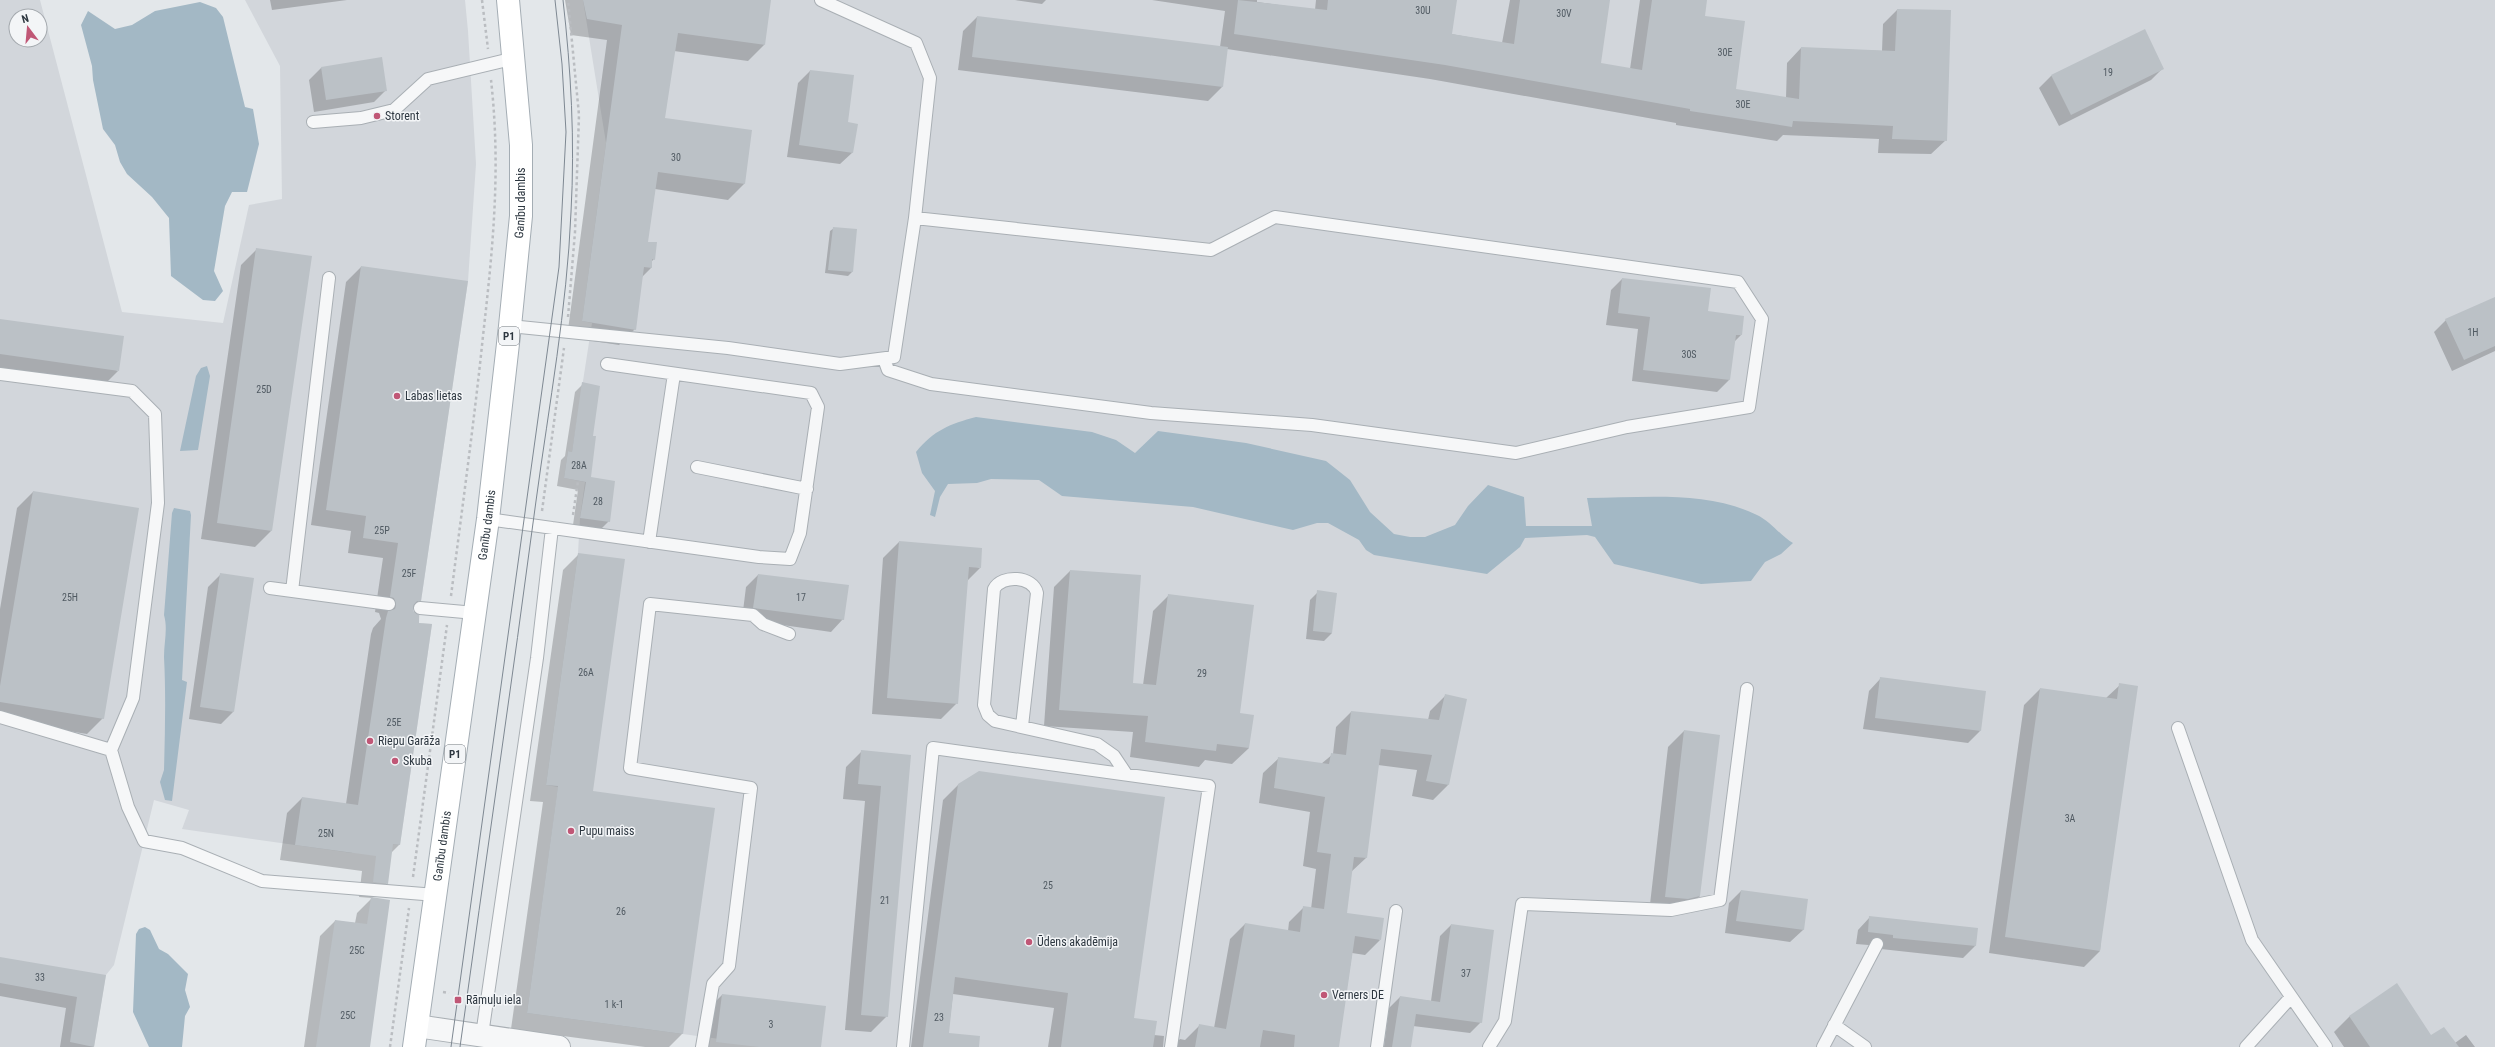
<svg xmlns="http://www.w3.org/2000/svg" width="2495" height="1047" font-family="'Roboto Condensed',sans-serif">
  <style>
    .built { fill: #d2d6db; fill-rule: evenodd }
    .water { fill: #a3b8c5 }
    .shadow { fill: #0003 }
    .building { fill: #bbc1c6 }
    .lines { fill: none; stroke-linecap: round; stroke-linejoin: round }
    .service-casing { stroke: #a9afb4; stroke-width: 14 }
    .minor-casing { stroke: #a9afb4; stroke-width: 24 }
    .primary-casing { stroke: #a4adb4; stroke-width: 24 }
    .path { stroke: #babdc1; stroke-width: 2.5; stroke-dasharray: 3 3; stroke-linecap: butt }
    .service { stroke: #f6f7f8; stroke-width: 12 }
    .minor { stroke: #f6f7f8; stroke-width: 22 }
    .primary { stroke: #fff; stroke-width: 22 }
    .tram { stroke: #7e8892; stroke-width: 1 }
    .poi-dot { fill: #c05776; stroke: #f3f5f7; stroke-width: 1.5 }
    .labels { text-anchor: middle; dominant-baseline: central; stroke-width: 3; stroke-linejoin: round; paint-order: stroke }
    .number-label { font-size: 10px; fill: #505a62 }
    .shield { fill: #f3f5f7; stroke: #687077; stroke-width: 1 }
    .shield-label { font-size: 11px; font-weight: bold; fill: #2d3740 }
    .poi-label { font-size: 12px; fill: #2d3740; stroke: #f3f5f7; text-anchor: start }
    .street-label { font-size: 12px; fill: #2d3740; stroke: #f3f5f7 }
  </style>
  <rect width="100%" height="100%" fill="#e3e7ea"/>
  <path class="built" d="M0 0H40L122 312 223 323 249 205 282 199 280 66 245 0H465L468 31 476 164 468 281 420 608 419 623 432 624 400 845 354 839 352 853 182 829 189 810 154 800 114 965 106 975 94 1047H0ZM16 16H40V40H16Z
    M583 0H2495V1047H779L527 1013 558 787 546 785 578 553 580 518 585 482 564 478 568 451 572 452 592 323 582 321 606 143Z"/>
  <path class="water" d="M200 2 216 8 223 17 245 107 253 109 259 144 247 192H232L225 206 214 271 223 291 215 301 203 300 171 276 169 218 152 197 127 174 120 162 115 145 103 129 93 80 92 66 81 25 88 11 115 29 132 25 155 11Z
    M207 366 210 376 198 450 180 451 196 376 201 368Z
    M976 417 1092 432 1116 440 1135 453 1158 431 1246 443 1326 461 1350 480 1370 512 1394 534 1410 537H1425L1455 525 1468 506 1488 485 1524 497 1526 526H1592L1587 498C1643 498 1706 490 1757 515 1770 521 1782 537 1793 543L1781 554 1765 562 1751 581 1701 584 1614 564 1595 537 1587 535 1525 538 1520 547 1487 574 1374 555 1366 550 1359 540 1328 523H1317L1293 530 1193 507 1062 496 1039 480 991 479 977 483 948 484 940 497 935 517 930 515 935 491 922 473 916 452C934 430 950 424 976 417Z
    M174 508 190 511 191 515 182 680 187 682 172 801 165 800 160 782 164 770C165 732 166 695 164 657 164 642 168 629 164 615L172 513Z
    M145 927 150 930 159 949 168 954 188 974 185 990 190 1007 185 1016 182 1047H149L133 1012 136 934 139 929Z"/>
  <path class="shadow" d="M270 0H347L272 10Z
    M565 0H770L764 45 748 61 674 51 664 119 751 131 744 184 728 200 655 189 647 243 654 259 651 262V268L642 277 635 329 619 345 567 337 607 40 571 35Z
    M1015 0H1046L1042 4Z
    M1152 0H1257V2L1315 10 1316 0H1456L1451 34 1502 43 1510 0H1609L1600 64 1630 69 1640 0H1706L1703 17 1735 90 1786 98 1787 63 1801 48 1882 51 1883 24 1897 10 1946 140 1931 154 1878 153 1879 139 1783 135 1777 141 1676 125V123L1430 79 1227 49 1222 87 1208 101 958 70 963 31 977 17 1220 47 1225 11Z
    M381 58 386 90 374 102 314 112 309 80 321 68Z
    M2163 68 2151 80 2059 126 2039 88 2051 76Z
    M810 71 847 123 853 152 840 164 787 157 798 83Z
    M834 228 856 230 852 272 848 276 825 273 830 231Z
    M257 249 271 531 255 547 201 539 241 265Z
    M361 267 420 600 412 608 399 845 391 853 387 883 372 898 369 1047H304L320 936 335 921 355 923 357 913 372 898 359 897 362 871 280 860 287 813 302 798 346 804 371 634 373 628 381 619 379 613 375 612 383 558 348 553 351 531 311 525 346 282Z
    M1622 279 1707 312 1741 335 1734 342 1729 380 1717 392 1632 381 1638 329 1606 325 1611 290Z
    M2495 298V351L2452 371 2434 332 2446 320Z
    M0 320 118 371 102 387 0 372Z
    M583 384 592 436 590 477 609 521 601 529 573 525 578 490 557 486 561 460 565 456 575 392Z
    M33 492 103 718 87 734 0 720V609L17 508Z
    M899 542 980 568 967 581 957 703 941 719 872 714 883 558Z
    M579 554 592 792 714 809 682 1034 669 1047H645L511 1029 543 802 530 801 563 570Z
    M1070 571 1140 576 1132 684 1143 685 1153 611 1169 595 1239 714 1249 748 1232 764 1205 760 1199 767 1130 757 1133 732 1044 726 1054 587Z
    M220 575 233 712 221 724 189 719 208 587Z
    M758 575 843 619 831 632 742 619 746 587Z
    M1318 592 1332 633 1324 641 1306 639 1310 600Z
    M1881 678 1985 692 1980 731 1968 743 1863 729 1869 691Z
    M2120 685 2100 951 2084 967 1989 953 2024 705 2040 689 2106 698Z
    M1445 696 1448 785 1433 800 1412 796 1417 770 1378 765 1366 858 1351 872 1346 914 1380 940 1365 955 1352 953 1338 1047H1172L1180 1039 1185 1040 1199 1026 1214 1028 1230 939 1245 924 1288 931 1289 922 1304 907 1311 909 1316 869 1303 866 1310 812 1259 803 1263 773 1279 758 1321 764 1333 754 1336 727 1351 712 1428 720 1430 711Z
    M1684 731 1700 896 1683 912 1649 913 1668 747Z
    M862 751 910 756 887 1016 871 1032 845 1030 865 801 843 799 846 767Z
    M958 785 1133 1018 1154 1035 1164 1036 1163 1047H1048L1054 1008 953 994 948 1034 977 1047H911L943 800Z
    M1741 891 1807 900 1803 930 1790 942 1725 933 1729 903Z
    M1870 917 1977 929 1975 946 1963 958 1881 949V946L1856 944 1858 930Z
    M1451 925 1481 1022 1470 1033 1413 1026 1410 1047H1384L1389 1008 1400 997 1431 1001 1440 936Z
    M0 958 105 976 93 1047H60L66 1008 0 996Z
    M722 995 820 1047H702L706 1011Z
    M2350 1016 2455 1043 2466 1035 2475 1047H2344L2334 1032Z"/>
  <path class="building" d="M583 0H771L765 45 678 33 665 118 752 130 745 184 658 172 648 242H657L655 260 652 259V268L644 267 636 330 582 321 622 25 587 19Z
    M1238 0 1327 10 1328 0H1457L1452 34 1514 44 1520 0H1610L1601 63 1642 70 1652 0H1707L1705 16 1745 21 1736 89 1799 99 1801 47 1895 51 1897 9 1951 10 1947 141 1892 139 1893 126 1793 121 1792 127 1690 111V109L1445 65 1234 34Z
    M977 16 1228 47 1223 87 972 57Z
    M2145 29 2164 69 2071 115 2051 75Z
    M382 57 387 91 326 100 321 67Z
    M810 70 854 75 848 122 858 124 853 153 799 145Z
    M833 227 857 229 853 272 828 270Z
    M256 248 312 256 272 531 217 523Z
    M361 266 468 281 421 601H417L413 607V611L419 615V623L432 624 400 845 393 844 388 884 373 882 376 856 295 845 302 797 358 805 386 618 388 611 395 609 396 605 394 598 390 597 398 543 363 538 366 516 326 510Z
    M1622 278 1711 288 1708 311 1744 316 1742 335H1736L1730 380 1643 370 1650 317 1618 313Z
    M2495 297V346L2464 360 2445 319Z
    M0 319 124 336 119 371 0 354Z
    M582 382 600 386 593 436H596L591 477 615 481 610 522 580 518 586 482 564 478 568 451 572 452Z
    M33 491 139 508 104 719 0 702V686Z
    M899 541 982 548 981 568 969 567 958 704 887 698Z
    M578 553 625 559 593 791 715 808 683 1034 527 1013 558 786 546 785Z
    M1070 570 1141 575 1133 683 1156 685 1168 594 1254 605 1240 713 1254 715 1249 748 1217 744 1216 751 1145 742 1148 716 1059 710Z
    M220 573 254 578 234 712 200 707Z
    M758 574 849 585 844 620 753 608Z
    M1317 590 1337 593 1332 633 1313 631Z
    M1880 677 1986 691 1981 731 1875 718Z
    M2119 683 2138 686 2100 951 2005 937 2040 688 2117 699Z
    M1445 694 1467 699 1449 785 1426 781 1432 755 1381 749 1367 858 1354 857 1347 913 1384 918 1381 940 1355 936 1339 1047H1294L1295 1035 1263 1030 1260 1047H1195L1199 1024 1226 1029 1245 923 1300 932 1303 906 1324 909 1331 854 1317 852 1325 797 1274 788 1278 757 1329 764 1331 753 1346 755 1351 711 1439 720Z
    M1684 730 1720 735 1700 896 1688 899 1665 897Z
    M861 750 911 755 888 1017 861 1015 881 786 858 784Z
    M979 771 1165 797 1134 1018 1157 1021 1153 1047H1061L1068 993 955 977 949 1033 980 1036 979 1047H923L958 784Z
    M1741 890 1808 899 1804 930 1736 921Z
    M371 897 390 900 370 1047H316L335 920 367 924Z
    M1869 916 1978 928 1976 946 1893 938V935L1868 932Z
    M1451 924 1494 930 1482 1023 1416 1014 1411 1047H1392L1400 996 1440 1002Z
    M0 957 106 975 94 1047 70 1042 77 997 0 983Z
    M2397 983 2431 1035 2444 1027 2459 1047H2370L2349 1016Z
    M722 994 826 1006 821 1047H759L716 1042Z"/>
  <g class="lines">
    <defs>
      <path id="service" d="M313 122 361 118 394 110 428 79 515 58
        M510 326 728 348 840 364 894 357 915 218 930 78 916 43 821 0
        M884 359 888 370 931 384 1151 413 1312 425 1516 453 1627 427 1749 407 1762 319 1738 282 1275 217 1211 250 915 218
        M0 374 132 391 155 414 158 503 133 698 111 750 128 807 144 841 182 848 262 881 436 895
        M697 467 807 489
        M488 519 759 557 790 559 800 533 818 407 811 393 607 364
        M649 542 674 374
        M270 588 389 604
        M292 591 329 278
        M420 608 475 613
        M0 717 111 750
        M1022 726 1037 593C1033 576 1002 574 994 589L984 705 988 715 995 721 1097 744 1114 756 1126 774
        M2178 728 2252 940 2326 1047
        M1834 1025 1865 1047
        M482 1035 537 658 552 528
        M702 1047 713 984 729 966 751 788 630 768 650 604 753 615 763 624 789 634
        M903 1047 933 748 1209 786 1171 1047
        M1377 1047 1396 911
        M1489 1047 1505 1021 1522 904 1671 910 1720 900 1747 689
        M1823 1047 1877 944
        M2246 1047 2291 997"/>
      <path id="minor" d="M417 1026 559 1047"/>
      <g id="primary">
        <path id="s1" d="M414 1047 488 519 510 326 521 216V145L508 0"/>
      </g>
    </defs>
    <use href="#service" class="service-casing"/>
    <use href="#minor" class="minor-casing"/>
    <use href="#primary" class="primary-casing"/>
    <path class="path" d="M482 0 488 49
      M568 317 575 232 579 115 568 0
      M542 511 564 348
      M573 515 578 481
      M451 596C462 509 474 423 483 336 493 247 501 169 491 80
      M413 877 447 625
      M443 992 449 993
      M390 1047 409 908"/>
    <use href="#service" class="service"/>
    <use href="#minor" class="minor"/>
    <use href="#primary" class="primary"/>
    <path class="tram" d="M451 1047 559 267 566 132 562 64 555 0
      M460 1047C485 865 512 683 536 501 549 405 567 308 571 212 575 141 571 70 563 0"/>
  </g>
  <g class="poi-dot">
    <circle cx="377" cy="116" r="4"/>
    <circle cx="397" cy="396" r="4"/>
    <circle cx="370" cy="741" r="4"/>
    <circle cx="395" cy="761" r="4"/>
    <circle cx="571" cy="831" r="4"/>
    <circle cx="1029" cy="942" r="4"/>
    <circle cx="1324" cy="995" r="4"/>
    <rect x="454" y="996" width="8" height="8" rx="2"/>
  </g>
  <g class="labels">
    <g class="number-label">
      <text x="1423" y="10">30U</text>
      <text x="1564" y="13">30V</text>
      <text x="1725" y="52">30E</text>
      <text x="2108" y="72">19</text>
      <text x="1743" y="104">30E</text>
      <text x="676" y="157">30</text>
      <text x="2473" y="332">1H</text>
      <text x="1689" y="354">30S</text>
      <text x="264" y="389">25D</text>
      <text x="579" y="465">28A</text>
      <text x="598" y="501">28</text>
      <text x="382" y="530">25P</text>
      <text x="409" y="573">25F</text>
      <text x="70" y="597">25H</text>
      <text x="801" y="597">17</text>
      <text x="586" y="672">26A</text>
      <text x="1202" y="673">29</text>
      <text x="394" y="722">25E</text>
      <text x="2070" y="818">3A</text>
      <text x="326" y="833">25N</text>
      <text x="1048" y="885">25</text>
      <text x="885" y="900">21</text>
      <text x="621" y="911">26</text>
      <text x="357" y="950">25C</text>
      <text x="1466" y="973">37</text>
      <text x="40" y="977">33</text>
      <text x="614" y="1004">1 k-1</text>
      <text x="348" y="1015">25C</text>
      <text x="939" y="1017">23</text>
      <text x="771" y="1024">3</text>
    </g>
    <g class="shield">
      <rect x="499" y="327" width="20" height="18" rx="3"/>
      <rect x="445" y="745" width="20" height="18" rx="3"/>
    </g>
    <g class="shield-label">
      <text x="509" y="336">P1</text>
      <text x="455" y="754">P1</text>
    </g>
    <g class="poi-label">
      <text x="385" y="116">Storent</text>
      <text x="405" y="396">Labas lietas</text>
      <text x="378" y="741">Riepu Garāža</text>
      <text x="403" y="761">Skuba</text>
      <text x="579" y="831">Pupu maiss</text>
      <text x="1037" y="942">Ūdens akadēmija</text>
      <text x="1332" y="995">Verners DE</text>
      <text x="466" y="1000">Rāmuļu iela</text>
    </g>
    <g class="street-label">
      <text stroke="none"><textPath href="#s1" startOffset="851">Ganību dambis</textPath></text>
      <text stroke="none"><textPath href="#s1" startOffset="527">Ganību dambis</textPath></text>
      <text stroke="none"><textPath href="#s1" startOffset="203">Ganību dambis</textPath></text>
    </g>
  </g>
  <g transform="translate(28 28) rotate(344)"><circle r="19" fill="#f3f5f7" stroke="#a4a9ae"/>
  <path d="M0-3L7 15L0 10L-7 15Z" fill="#c05776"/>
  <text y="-6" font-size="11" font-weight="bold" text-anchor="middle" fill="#2d3740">N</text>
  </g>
</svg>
